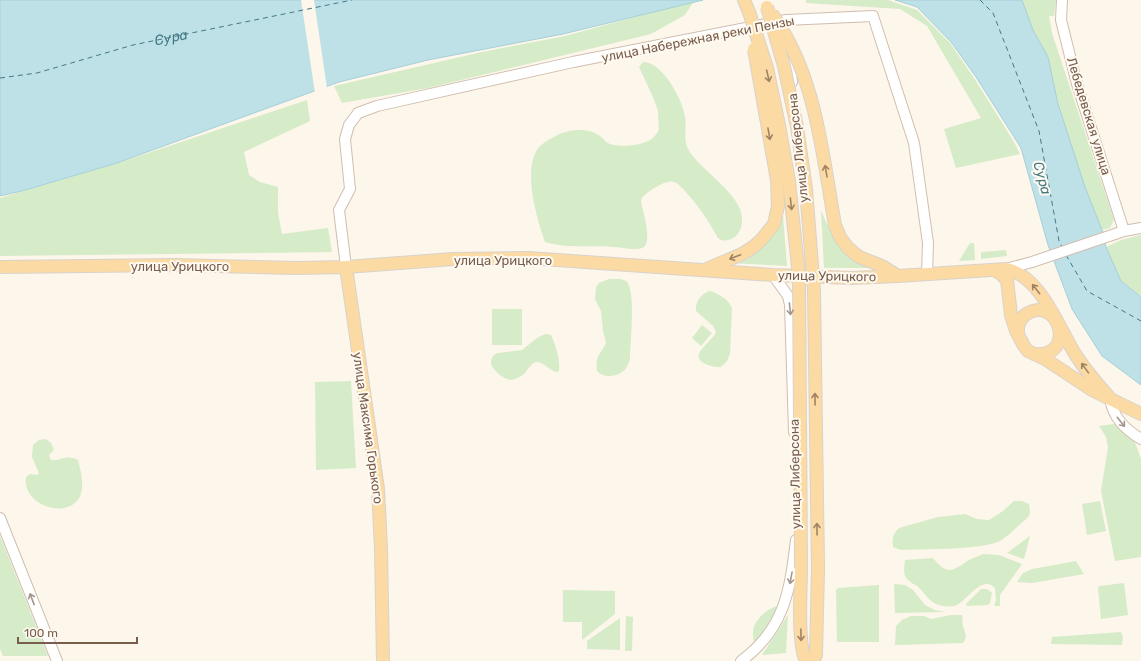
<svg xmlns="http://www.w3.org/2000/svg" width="1141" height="661" font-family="Rubik,sans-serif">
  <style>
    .green { fill: #d6ebc8 }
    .water { fill: #bee1e7; stroke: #a4d0d9 }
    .pier { fill: #fdf6ea }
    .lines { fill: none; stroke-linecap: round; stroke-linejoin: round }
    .ferry { stroke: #437985; stroke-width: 1; stroke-dasharray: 5 4; stroke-linecap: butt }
    .minor-casing { stroke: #d0beaf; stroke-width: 12 }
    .major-casing { stroke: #d9d2cd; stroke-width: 14 }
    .minor { stroke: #fff; stroke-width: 10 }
    .major { stroke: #fbdba3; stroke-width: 12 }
    .major-bridge-casing { stroke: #d9d2cd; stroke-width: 14; stroke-linecap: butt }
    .major-bridge { stroke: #fbdba3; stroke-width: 12 }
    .oneway { stroke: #a08366 }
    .oneway2 { stroke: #a8968b }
    .labels { text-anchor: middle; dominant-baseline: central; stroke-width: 4; stroke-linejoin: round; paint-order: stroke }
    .street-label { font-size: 13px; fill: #795d4c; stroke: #fffaf1 }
    .water-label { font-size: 14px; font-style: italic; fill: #437985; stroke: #fffaf1 }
  </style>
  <rect width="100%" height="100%" fill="#fdf6ea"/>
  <path class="green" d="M806 0H888L917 10 950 43 974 78 1014 142 1020 154 956 168 944 129 981 118 927 26 900 9 806 3Z
    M1022 0H1056L1054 16H1049L1052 33 1114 220 1110 228 1102 230 1085 187 1058 104 1048 57 1033 30Z
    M694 1 685 15 651 34 428 88 342 103 334 86 482 52 565 36Z
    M643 62C662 61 683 100 685 117 687 128 683 139 688 149 701 173 750 197 741 227 740 231 738 234 735 237 729 241 723 242 718 238 708 220 698 205 684 190 681 187 678 183 674 182 666 179 647 192 642 198L641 202C643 211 652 240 644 247 636 252 622 247 613 247 591 245 567 249 545 242 537 219 523 172 537 150 541 144 548 140 554 137 562 132 571 130 580 130 587 130 595 132 600 136 604 139 605 142 610 144 619 147 637 146 646 142 652 140 656 135 659 130L658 111 653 97 639 67Z
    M307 100 310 121 244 152 249 175 260 182 278 187V213L282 234 328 228 332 252 0 256V198L118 163Z
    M821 210 826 222 837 241 874 268H824Z
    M783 215 787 266 730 263C760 250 769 246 783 215Z
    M1141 235V297L1121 281 1106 247 1121 240Z
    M970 243H974L975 260 959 261Z
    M1006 250 1007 256 981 259V252Z
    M609 279C615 279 623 278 627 282 636 293 630 342 630 358 629 363 627 369 622 372 615 377 603 378 597 371 595 356 600 355 606 343L603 331 601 311 595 299 596 287 599 283Z
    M709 291C717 292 729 300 732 308L730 354 727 361 721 367C714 367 708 366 702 362 690 354 713 341 716 332L713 326 696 311C695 302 700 295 709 291Z
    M492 309H522V345H492Z
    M702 325 712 333 701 346 692 338Z
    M545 334 551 335C555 343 562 365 558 372 551 372 546 364 538 362 532 361 528 370 524 374 520 377 517 378 512 380 502 379 497 373 491 365 491 359 492 355 498 353L522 350 537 338Z
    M351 381 356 468 316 470 315 382Z
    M1121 423 1131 432 1141 459V557L1115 561 1101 491 1108 447 1106 437 1099 426Z
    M46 439 51 443 54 450 49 455 51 460C62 461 66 454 78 460 80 469 83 478 82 488 79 523 21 509 26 477L30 474 37 475 39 473 32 457 33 445 39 440Z
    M1014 501H1022L1029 504C1032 518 1027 518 1018 526 1013 531 1007 536 1002 540 987 550 922 549 901 550L893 547C892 538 893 534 899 528L938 517 965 514 977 519 989 520 1003 511Z
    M1100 501 1106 531 1087 535 1082 504Z
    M0 536 48 656H3L0 649Z
    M1030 536 1024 559 1007 553Z
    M983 554 999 555 1022 564 1000 595V606H994L996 600 995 588C983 575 969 597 960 603 954 608 943 607 936 604 927 600 924 591 916 585 916 585 911 583 911 582 902 577 904 569 905 560L933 558C948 576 952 571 969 560 973 558 979 556 983 554Z
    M1076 561 1084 574 1032 583 1017 582 1023 573 1032 569Z
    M1124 583 1128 615 1101 619 1098 588 1099 586Z
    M894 584 905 585 913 590 925 605 935 610 945 612 895 613Z
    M879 585V642H837L836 590 838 588Z
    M981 589H987L992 593 990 603 988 605 967 606 966 604Z
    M563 590 615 591V614L582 640V622H563Z
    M777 606C772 620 765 633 754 643 753 639 753 634 753 630 755 619 767 609 777 606Z
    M788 615 786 653 762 655Z
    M951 615H962C963 619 962 622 963 626 965 633 968 636 963 643L895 645 896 626 902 620 911 616H924L931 619Z
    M626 616 633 617 632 651H625Z
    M620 618V650L587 649V641Z
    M1121 632 1123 637 1122 645 1051 644 1052 637Z"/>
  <path class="water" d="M0 0H703L563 34 428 60 339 82 117 163 22 191 0 196Z
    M895 0H1022L1033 30 1048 57 1058 104 1085 187 1102 230 1106 247 1121 281 1141 297V385L1102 356 1072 309 1048 245 1021 148 976 77 951 42 917 7Z"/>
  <path class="pier" d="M301 0H314L327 88 315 93Z"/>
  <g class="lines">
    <g class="ferry">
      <path d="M980 0 993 13 1039 131 1059 241 1062 247"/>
      <path id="s1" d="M0 78 37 73 133 45 352 0"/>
      <path d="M1066 255 1087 291 1141 321"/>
    </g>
    <defs>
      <path id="minor" d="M1062 0 1061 20 1077 84 1124 231
        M788 44 792 82
        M346 267 339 210 350 189 345 139 349 125 358 113 377 106 573 62 786 20 873 16 914 143 928 243 927 275
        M1006 269 1032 262 1124 231 1141 228
        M773 275 788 296 790 305 794 432
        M1110 398C1113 418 1125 429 1141 439
        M0 518 57 661
        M741 661C785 629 790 590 796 540"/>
      <path id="major" d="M744 0 749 12
        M848 248 859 257 882 266 898 276
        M0 267 174 265 297 268 346 267 453 259 528 258 773 275 852 278 898 276 1006 269C1042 276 1059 330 1077 357 1087 372 1098 385 1110 398
        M346 267 378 489 381 548 383 661
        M705 270C726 259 745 257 762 239
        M994 270 1001 274 1007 280 1011 315 1016 331 1024 346 1028 351 1045 359 1092 390 1141 414
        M1018 334C1017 326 1019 320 1025 315 1058 292 1079 358 1034 354
        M801 568C801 589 797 644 806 661
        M813 661 816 655 818 568"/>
    </defs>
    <use href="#minor" class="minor-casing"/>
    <use href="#major" class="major-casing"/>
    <use href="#minor" class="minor"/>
    <use href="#major" class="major"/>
    <defs>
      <path id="major-bridge" d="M767 7 784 66 797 127 806 189 814 290 818 568
        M749 12 767 68 779 125 789 181 799 276 801 568
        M772 14C816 75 822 152 835 225L840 237 848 248
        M754 49 777 180 778 206 774 224 762 239"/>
    </defs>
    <use href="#major-bridge" class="major-bridge-casing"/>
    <use href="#major-bridge" class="major-bridge"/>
  </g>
  <defs><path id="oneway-shaft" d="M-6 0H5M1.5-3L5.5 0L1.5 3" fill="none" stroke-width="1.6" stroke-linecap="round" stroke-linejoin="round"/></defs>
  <g class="oneway">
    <use href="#oneway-shaft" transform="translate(768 76) rotate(77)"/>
    <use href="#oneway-shaft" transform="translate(769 134) rotate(80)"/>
    <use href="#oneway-shaft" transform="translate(826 171) rotate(-100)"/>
    <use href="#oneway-shaft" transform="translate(791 204) rotate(84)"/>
    <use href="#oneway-shaft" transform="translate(735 257) rotate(159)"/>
    <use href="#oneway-shaft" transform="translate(1036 289) rotate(-128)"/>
    <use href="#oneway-shaft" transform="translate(1085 368) rotate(-126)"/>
    <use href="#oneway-shaft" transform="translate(815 399) rotate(-91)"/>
    <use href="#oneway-shaft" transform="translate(817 529) rotate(-91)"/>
    <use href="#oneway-shaft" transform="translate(801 635) rotate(89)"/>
  </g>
  <g class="oneway2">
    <use href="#oneway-shaft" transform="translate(790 309) rotate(84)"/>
    <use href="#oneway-shaft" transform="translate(1121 422) rotate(51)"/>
    <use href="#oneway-shaft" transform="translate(791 578) rotate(100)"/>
    <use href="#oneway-shaft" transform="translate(32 599) rotate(-111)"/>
  </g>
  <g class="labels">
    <g class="street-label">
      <text transform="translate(698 39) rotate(-11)">улица Набережная реки Пензы</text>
      <text transform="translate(1089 116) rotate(73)">Лебедевская улица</text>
      <text transform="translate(798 148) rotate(-96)">улица Либерсона</text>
      <text x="503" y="260">улица Урицкого</text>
      <text x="180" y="266">улица Урицкого</text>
      <text transform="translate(827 276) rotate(1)">улица Урицкого</text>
      <text transform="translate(368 428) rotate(82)">улица Максима Горького</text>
      <text transform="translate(795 474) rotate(-91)">улица Либерсона</text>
    </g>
    <g class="water-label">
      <text stroke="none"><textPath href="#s1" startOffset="176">Сура</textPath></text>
      <text transform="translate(1042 178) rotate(75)">Сура</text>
    </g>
  </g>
  <path d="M18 637v6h119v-6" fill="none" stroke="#795d4c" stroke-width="2"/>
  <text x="24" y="637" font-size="12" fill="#795d4c" stroke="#fffaf1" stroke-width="3" paint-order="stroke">100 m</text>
</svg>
